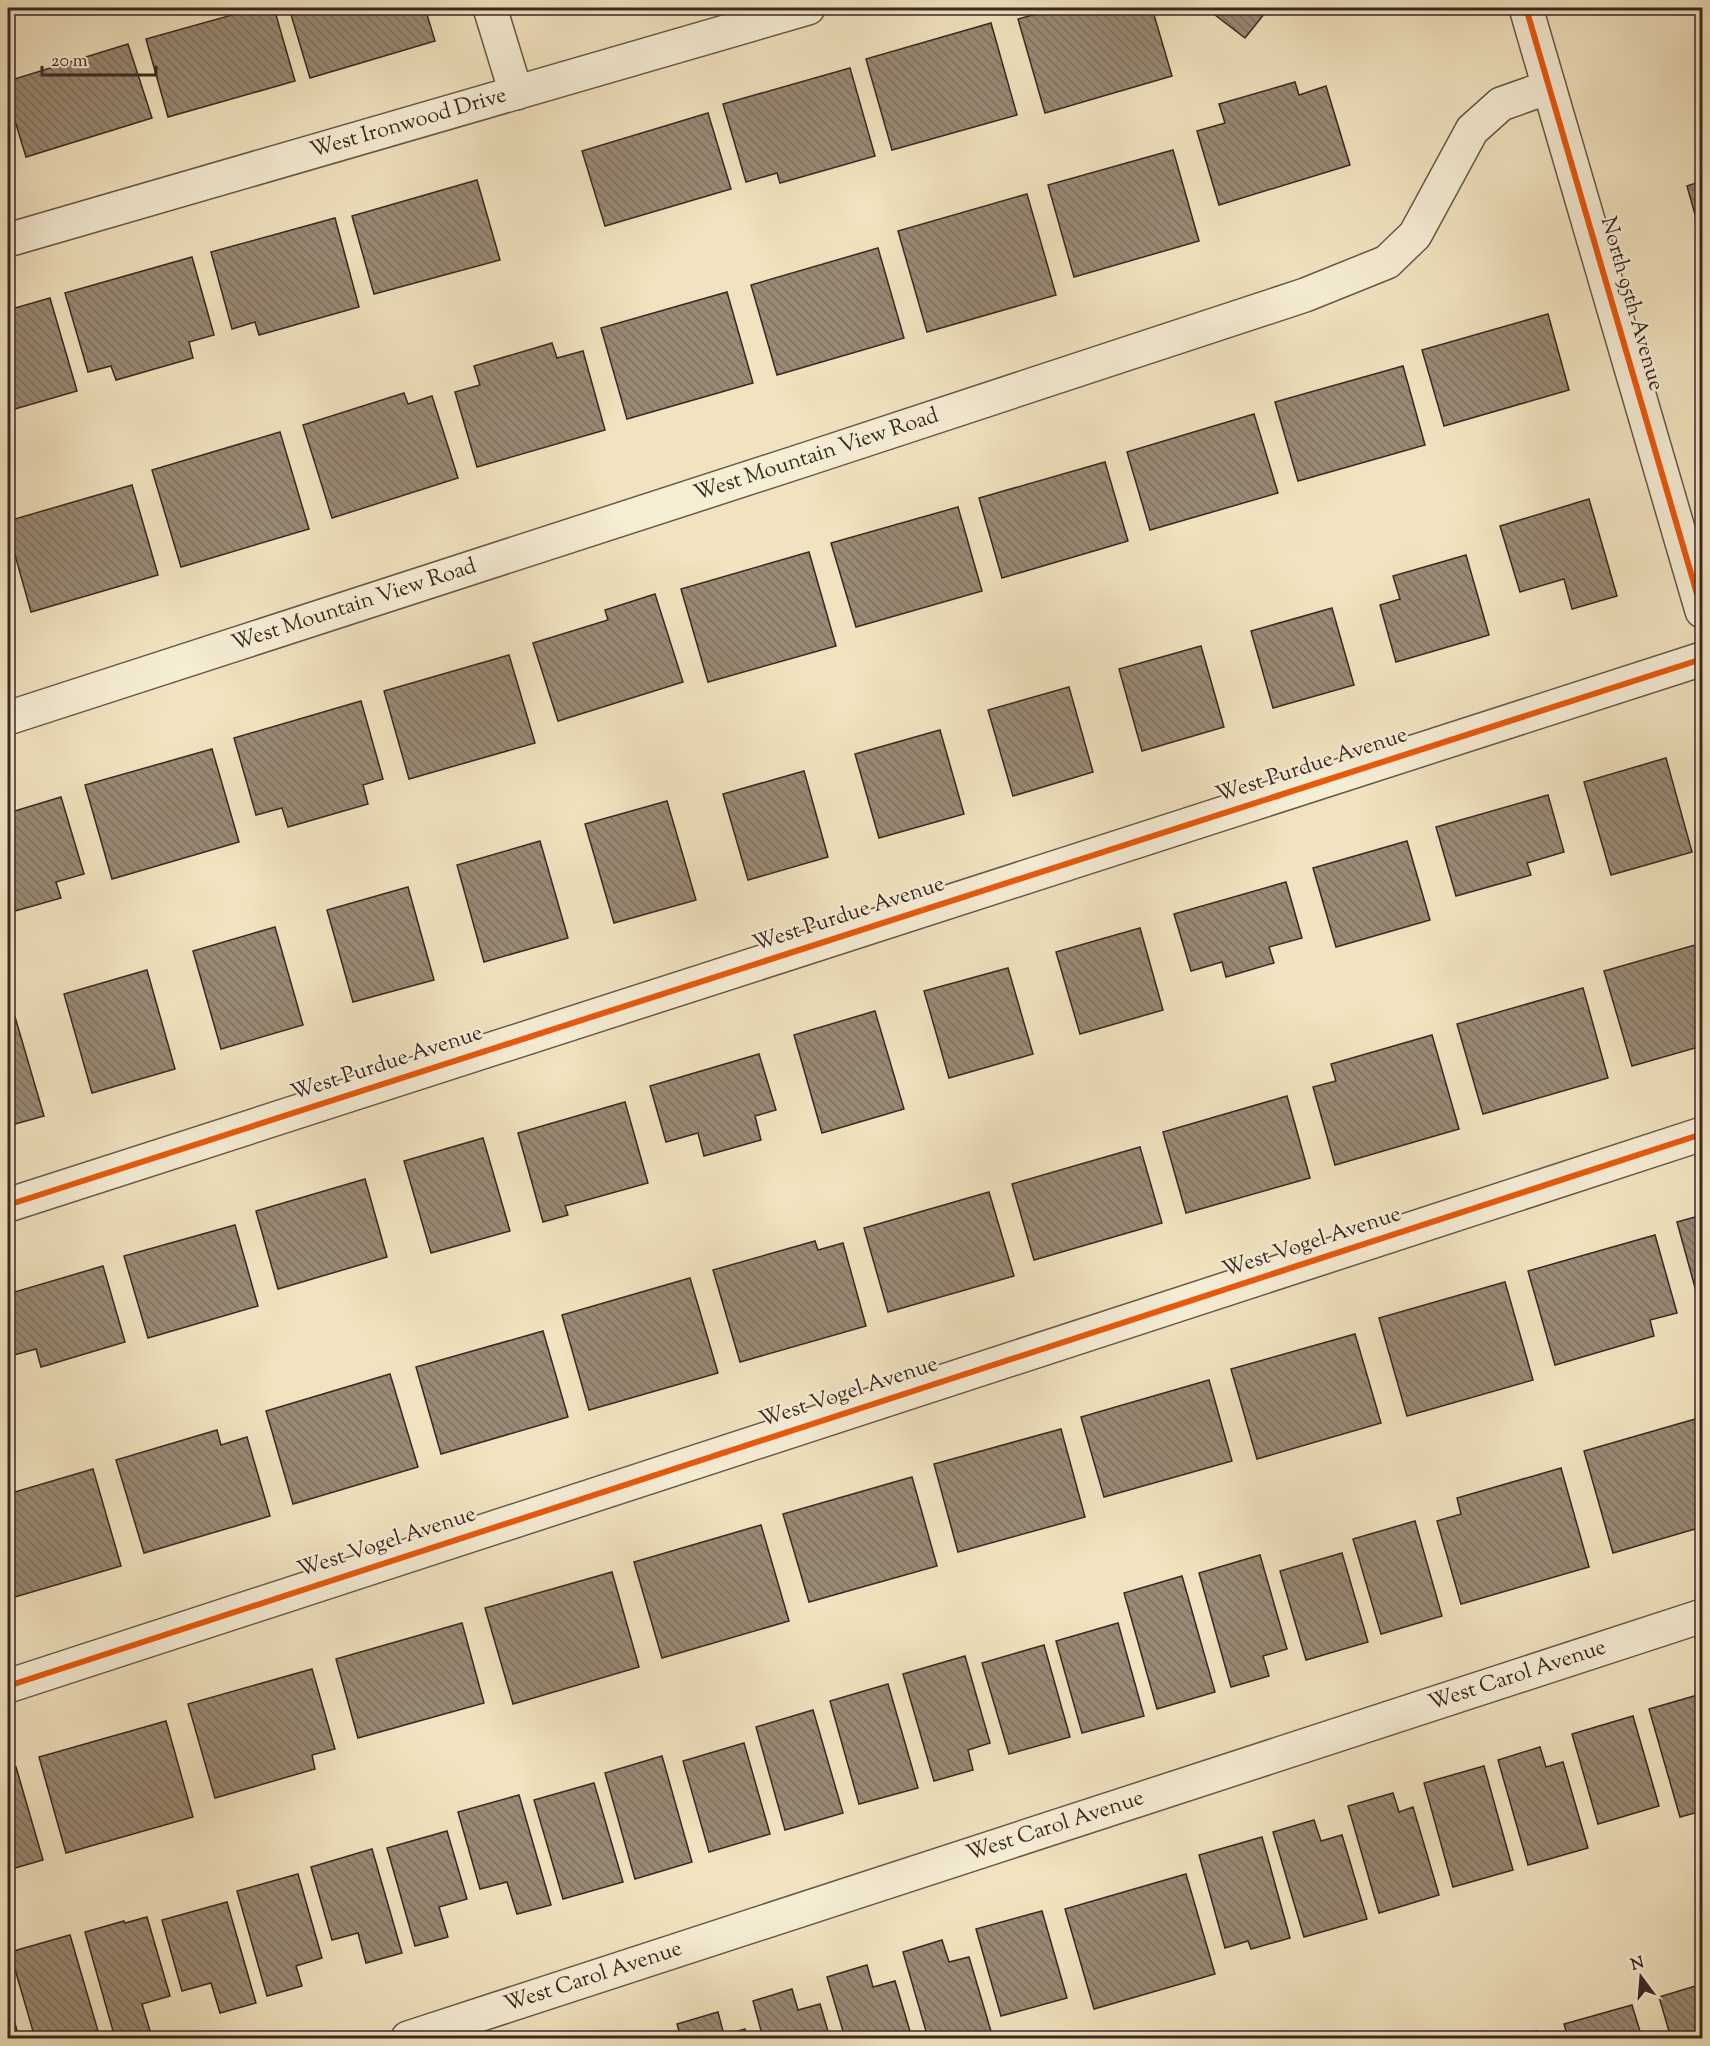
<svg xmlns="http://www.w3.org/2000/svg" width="1710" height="2046" font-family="'Sorts Mill Goudy',serif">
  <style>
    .building { fill: url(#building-back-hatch); stroke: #392924; stroke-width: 1.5 }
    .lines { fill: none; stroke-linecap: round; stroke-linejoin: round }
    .minor-casing { stroke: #67584b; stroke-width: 36 }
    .tertiary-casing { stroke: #67584b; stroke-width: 36 }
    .minor { stroke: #f6edd5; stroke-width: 33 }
    .tertiary { stroke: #f6edd5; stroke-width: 33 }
    .cycleway-casing { stroke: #f6edd5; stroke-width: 10 }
    .cycleway { stroke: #e8590c; stroke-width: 6 }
    .labels { text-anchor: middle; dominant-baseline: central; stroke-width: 4.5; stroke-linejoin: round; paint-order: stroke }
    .street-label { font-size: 22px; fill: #392924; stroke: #f6edd5 }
  </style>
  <defs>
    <pattern id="building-back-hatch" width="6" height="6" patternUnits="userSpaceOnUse" patternTransform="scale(1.5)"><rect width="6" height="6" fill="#998a75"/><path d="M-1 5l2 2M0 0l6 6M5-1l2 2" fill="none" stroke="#7e7160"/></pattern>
  </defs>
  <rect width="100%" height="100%" fill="#f1e3bf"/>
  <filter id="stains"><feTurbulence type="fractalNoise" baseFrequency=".00333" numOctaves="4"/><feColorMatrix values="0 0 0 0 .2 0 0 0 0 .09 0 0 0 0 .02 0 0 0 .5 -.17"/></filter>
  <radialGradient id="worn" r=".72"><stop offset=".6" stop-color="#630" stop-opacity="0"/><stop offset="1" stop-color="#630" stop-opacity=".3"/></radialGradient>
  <path class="building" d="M257 8H274L295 81 168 117 146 39Z
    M289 8H425L435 41 310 78Z
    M1058 8H1152L1172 76 1045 113 1018 19Z
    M1206 8H1269L1245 38Z
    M991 23 1017 115 892 150 866 59Z
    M128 44 152 118 26 157 8 98V81Z
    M850 68 875 156 780 183 777 173 746 182 723 104Z
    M1295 82 1299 95 1326 86 1350 165 1219 205 1197 131 1225 123 1219 104Z
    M708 113 731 189 605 226 582 151Z
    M1173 150 1199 241 1074 277 1048 185Z
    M477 180 500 260 374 294 352 216Z
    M1702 181V236H1701L1687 186Z
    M1027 194 1056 295 927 332 898 231Z
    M335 218 359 307 259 335 255 322 232 329 211 252Z
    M878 248 904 338 777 375 751 285Z
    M192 257 214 335 189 342 193 358 116 380 111 366 88 372 65 293Z
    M727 292 753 383 627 419 601 328Z
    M50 298 77 391 8 411V310Z
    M1548 314 1569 390 1444 426 1422 350Z
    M552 343 557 358 583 351 605 430 477 467 455 392 480 385 474 366Z
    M1403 366 1425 445 1298 481 1275 402Z
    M404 393 408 404 432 396 458 478 332 518 303 425Z
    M1254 414 1278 493 1150 530 1127 452Z
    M280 432 309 529 181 567 152 470Z
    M1105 462 1128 541 1002 578 979 498Z
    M132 485 158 575 31 612 8 530V521Z
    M1589 499 1617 596 1572 609 1564 579 1520 592 1500 526Z
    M958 507 982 591 856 627 831 543Z
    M809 552 836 646 708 682 681 589Z
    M1466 555 1489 635 1396 662 1380 605 1400 599 1393 576Z
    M655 594 683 682 558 721 533 643 608 620 605 610Z
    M1332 608 1354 685 1273 708 1251 631Z
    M1201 646 1224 727 1142 751 1119 669Z
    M509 655 535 743 409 779 384 691Z
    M1069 687 1093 772 1013 796 988 710Z
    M361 701 383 779 363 785 368 804 288 827 282 808 256 815 234 738Z
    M940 730 964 814 879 838 855 754Z
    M212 749 239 842 112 879 85 785Z
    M1666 758 1692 852 1611 875 1584 782Z
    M804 771 828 857 748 880 723 794Z
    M1548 795 1564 852 1527 863 1531 875 1456 896 1436 827Z
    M61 797 84 874 56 882 61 898 8 913V813Z
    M667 801 696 900 614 923 585 824Z
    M540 841 568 938 484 962 457 865Z
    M1407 841 1430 920 1336 947 1313 868Z
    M1286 882 1302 938 1269 947 1274 963 1226 977 1222 962 1191 971 1174 914Z
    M408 887 434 980 353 1002 327 910Z
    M275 927 303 1025 221 1049 193 951Z
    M1140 928 1163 1010 1080 1034 1056 952Z
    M1702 943V1046L1632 1066 1604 971Z
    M1008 968 1033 1054 949 1078 924 991Z
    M147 970 175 1069 92 1093 64 994Z
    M1583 988 1608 1078 1483 1114 1457 1024Z
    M13 1010 44 1116 8 1126V1011Z
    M875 1011 904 1109 822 1133 794 1035Z
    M1432 1035 1459 1129 1335 1165 1313 1087 1336 1081 1331 1064Z
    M759 1054 776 1110 755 1116 761 1140 704 1156 698 1133 666 1142 650 1086Z
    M1287 1096 1310 1178 1186 1213 1163 1132Z
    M625 1102 648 1183 565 1206 568 1215 543 1222 518 1133Z
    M483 1138 510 1231 431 1253 404 1161Z
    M1140 1147 1162 1223 1034 1260 1012 1184Z
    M365 1179 387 1257 278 1289 256 1211Z
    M989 1192 1014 1276 888 1312 864 1228Z
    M1702 1215V1313L1677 1222Z
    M235 1225 258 1306 148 1338 124 1256Z
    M1655 1235 1677 1313 1650 1320 1654 1336 1555 1365 1528 1271Z
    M815 1241 818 1250 843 1243 866 1326 740 1362 713 1270Z
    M103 1266 125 1342 41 1367 36 1349 10 1356 8 1348V1294Z
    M690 1278 718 1373 589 1410 562 1315Z
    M1505 1282 1533 1380 1407 1416 1379 1318Z
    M543 1331 568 1417 441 1454 416 1367Z
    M1355 1334 1381 1423 1257 1459 1231 1369Z
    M390 1374 418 1467 293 1504 266 1411Z
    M1209 1380 1232 1461 1104 1497 1081 1417Z
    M1702 1417V1527L1613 1553 1584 1451Z
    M1061 1429 1085 1517 958 1552 934 1464Z
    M217 1430 221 1445 247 1437 270 1516 144 1553 116 1460Z
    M1561 1468 1589 1567 1461 1604 1437 1521 1461 1514 1457 1498Z
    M93 1469 121 1566 8 1599V1494Z
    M912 1477 937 1566 809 1602 783 1514Z
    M1415 1521 1442 1616 1381 1634 1353 1539Z
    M761 1525 789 1621 662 1658 634 1562Z
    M1342 1553 1368 1642 1306 1660 1280 1571Z
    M1260 1555 1287 1649 1263 1656 1269 1676 1231 1687 1199 1573Z
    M612 1572 639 1667 513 1704 485 1608Z
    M1182 1576 1215 1692 1157 1709 1124 1593Z
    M462 1623 484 1703 358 1738 336 1659Z
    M1118 1623 1144 1716 1082 1733 1056 1641Z
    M1044 1645 1070 1737 1009 1754 982 1663Z
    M965 1656 990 1743 968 1750 973 1770 934 1781 903 1674Z
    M312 1669 335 1749 312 1755 315 1769 215 1798 188 1704Z
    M888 1684 918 1788 859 1804 830 1701Z
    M1701 1694 1702 1700V1811L1680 1817 1649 1709Z
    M813 1710 843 1813 785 1830 756 1727Z
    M1633 1716 1659 1806 1598 1824 1572 1734Z
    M166 1721 193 1817 66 1853 39 1757Z
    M744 1743 770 1834 709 1852 683 1761Z
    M1540 1747 1546 1767 1563 1762 1588 1848 1528 1865 1498 1760Z
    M662 1756 692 1862 635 1879 605 1773Z
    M1484 1766 1513 1870 1453 1887 1424 1783Z
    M16 1767 43 1860 8 1870V1769Z
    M594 1783 623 1882 563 1899 534 1800Z
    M1393 1793 1399 1812 1413 1807 1439 1895 1379 1913 1348 1806Z
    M519 1795 551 1905 517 1914 507 1882 480 1889 458 1812Z
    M1314 1820 1321 1841 1342 1835 1367 1919 1304 1937 1273 1832Z
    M447 1831 467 1899 439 1907 448 1937 415 1946 387 1848Z
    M1262 1837 1290 1938 1251 1949 1248 1941 1225 1948 1199 1855Z
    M372 1849 402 1953 366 1963 358 1933 332 1940 311 1867Z
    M298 1874 322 1958 296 1966 302 1986 267 1996 237 1891Z
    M1186 1874 1215 1974 1094 2009 1065 1909Z
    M227 1902 256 2003 220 2013 211 1983 182 1991 162 1920Z
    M1042 1911 1067 1998 1001 2016 976 1929Z
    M147 1917 170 1996 142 2004 151 2034 135 2038H115L85 1932 124 1921 125 1923Z
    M70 1935 100 2038H63L61 2031 35 2038 10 1952Z
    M942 1940 949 1962 969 1957 993 2038H928L903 1952Z
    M867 1965 873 1987 895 1981 912 2038H845L827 1977Z
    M1702 1984V2038H1671L1659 1997Z
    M792 1989 798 2010 820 2004 830 2038H763L753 2001Z
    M8 1998 19 2038H8Z
    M1632 2005 1642 2038H1568L1564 2024Z
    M718 2012 724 2035 745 2029 747 2038H681L677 2024Z
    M1537 2031 1540 2038H1510Z"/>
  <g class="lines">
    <defs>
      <g id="minor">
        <path d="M490 8 516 93"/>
        <path id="s1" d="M8 240 808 8"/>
        <path id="s2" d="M8 718 810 458 1305 295 1387 262 1415 235 1472 130 1501 104 1549 87"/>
        <path d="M8 1205 1702 659"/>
        <path d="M8 1686 1702 1134"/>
        <path id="s3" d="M408 2038 1702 1616"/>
      </g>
      <path id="tertiary" d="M1526 8 1702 611"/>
    </defs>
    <use href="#minor" class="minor-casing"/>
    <use href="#tertiary" class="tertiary-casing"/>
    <use href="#minor" class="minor"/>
    <use href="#tertiary" class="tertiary"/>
    <defs>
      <path id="cycleway" d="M1526 8 1702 611
        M8 1205 1702 659
        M8 1686 1702 1134"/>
    </defs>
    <use href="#cycleway" class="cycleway-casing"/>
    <use href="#cycleway" class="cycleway"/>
  </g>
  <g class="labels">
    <g class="street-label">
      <text stroke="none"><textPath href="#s1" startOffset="417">West Ironwood Drive</textPath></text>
      <text transform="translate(1631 304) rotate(74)">North 95th Avenue</text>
      <text stroke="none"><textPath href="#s2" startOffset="850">West Mountain View Road</textPath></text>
      <text stroke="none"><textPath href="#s2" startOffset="364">West Mountain View Road</textPath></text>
      <text transform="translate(1312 766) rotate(-18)">West Purdue Avenue</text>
      <text transform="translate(849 915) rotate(-18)">West Purdue Avenue</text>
      <text transform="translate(387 1064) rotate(-18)">West Purdue Avenue</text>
      <text transform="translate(1312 1243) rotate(-18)">West Vogel Avenue</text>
      <text transform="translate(849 1393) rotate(-18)">West Vogel Avenue</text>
      <text transform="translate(387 1543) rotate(-18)">West Vogel Avenue</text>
      <text stroke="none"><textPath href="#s3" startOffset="1167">West Carol Avenue</textPath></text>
      <text stroke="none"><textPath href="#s3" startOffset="681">West Carol Avenue</textPath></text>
      <text stroke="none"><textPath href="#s3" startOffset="195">West Carol Avenue</textPath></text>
    </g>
  </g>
  <rect width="1710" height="2046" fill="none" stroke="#f1e3bf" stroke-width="30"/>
  <rect x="9" y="9" width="1692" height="2028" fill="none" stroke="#392924" stroke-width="3"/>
  <rect x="15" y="15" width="1680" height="2016" fill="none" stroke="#392924" stroke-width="1.5"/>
  <g transform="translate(1641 1977) rotate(344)" stroke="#f6edd5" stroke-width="4.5" paint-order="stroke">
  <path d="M0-4.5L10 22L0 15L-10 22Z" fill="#392924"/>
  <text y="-9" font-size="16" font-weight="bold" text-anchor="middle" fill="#392924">N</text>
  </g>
  <path d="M42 66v9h114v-9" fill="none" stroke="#392924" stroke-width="3"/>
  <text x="51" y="66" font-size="18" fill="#392924" stroke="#f6edd5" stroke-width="4.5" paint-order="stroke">20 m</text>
  <rect width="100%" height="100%" filter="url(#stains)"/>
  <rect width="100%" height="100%" fill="url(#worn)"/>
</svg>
